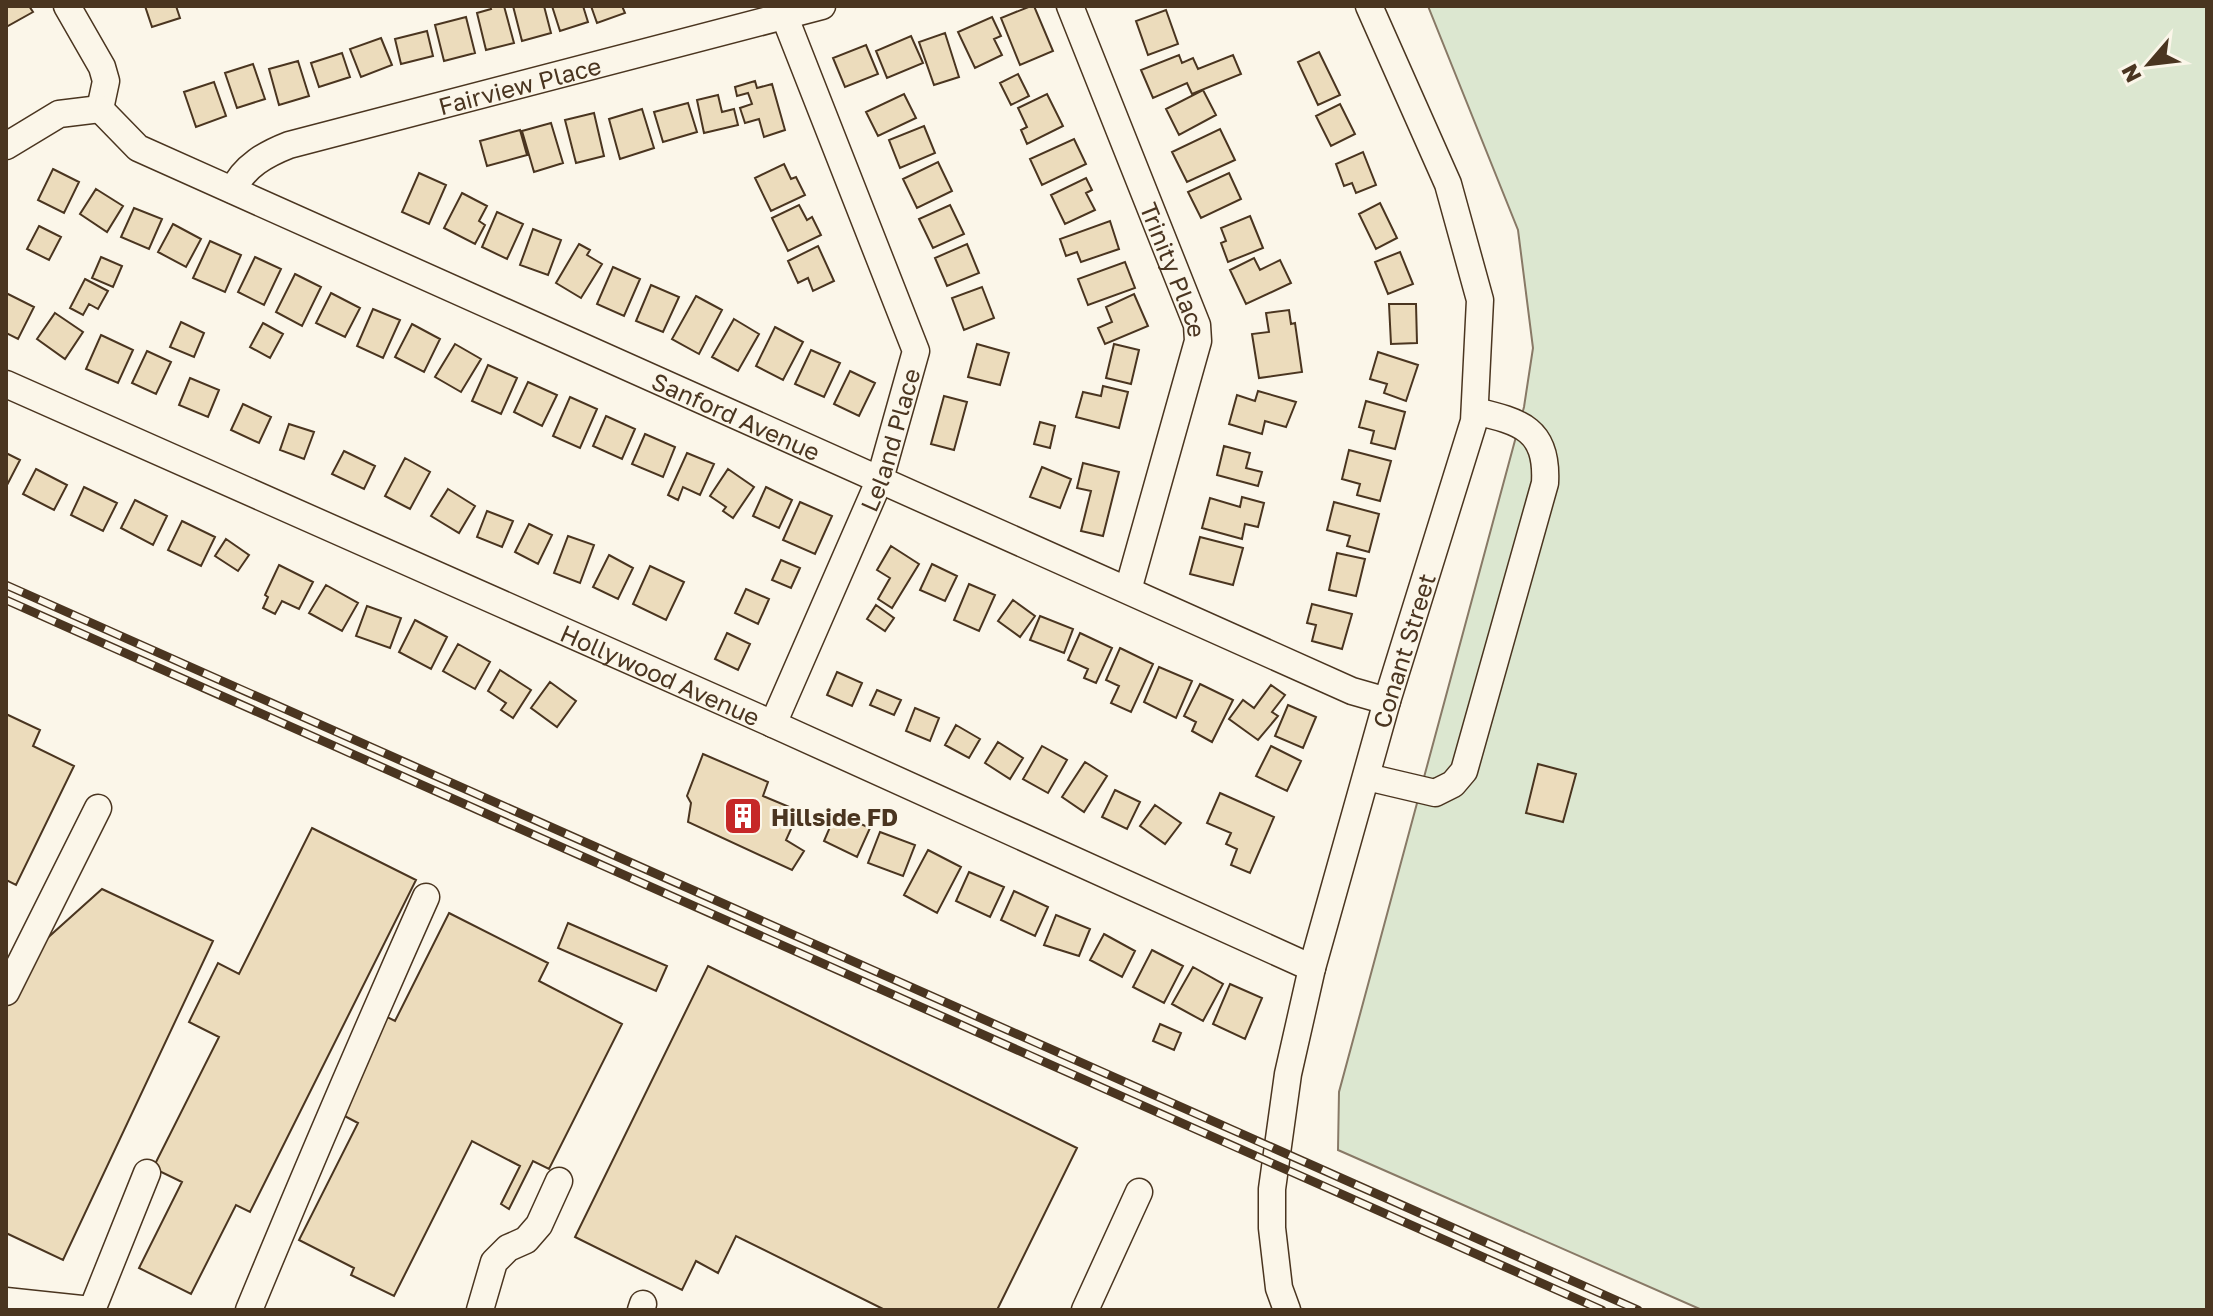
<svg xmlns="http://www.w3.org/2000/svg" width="2213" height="1316" font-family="'Golos Text',sans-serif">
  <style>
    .green { fill: #dce7d0; stroke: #887966; stroke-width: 2 }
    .building { fill: #ecdcbc; stroke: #4a3520; stroke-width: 2 }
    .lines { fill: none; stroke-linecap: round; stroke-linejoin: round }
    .minor-casing { stroke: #4a3520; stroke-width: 29 }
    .minor { stroke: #fbf6e9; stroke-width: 26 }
    .rail-casing { stroke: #4a3520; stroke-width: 9 }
    .rail { stroke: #fbf6e9; stroke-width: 6; stroke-dasharray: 18; stroke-linecap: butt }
    .labels { text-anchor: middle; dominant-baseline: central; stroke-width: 6; stroke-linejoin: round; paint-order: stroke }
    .street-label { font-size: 24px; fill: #4a3520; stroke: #fbf6e9 }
    .poi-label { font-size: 24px; font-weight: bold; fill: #4a3520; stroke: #fbf6e9; text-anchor: start }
  </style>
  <rect width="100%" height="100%" fill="#fbf6e9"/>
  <path class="green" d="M1428 6H2207V1310H1702L1338 1150 1339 1092 1524 407 1533 348 1518 230Z"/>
  <path class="building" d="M6 6H29L33 12 6 27Z
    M145 6H176L180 18 152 27Z
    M490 6H504L514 43 486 50 477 13 491 9Z
    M513 6H544L551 33 522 41Z
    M552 6H583L588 22 560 31Z
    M591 6H622L625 13 597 23Z
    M1031 6H1034L1053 51 1020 65 1001 18Z
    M1166 10 1178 44 1148 55 1136 21Z
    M466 17 475 53 444 61 435 25Z
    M992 17 1001 36 994 39 1002 55 975 68 958 32Z
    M427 31 433 56 401 64 395 39Z
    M945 33 959 77 934 85 919 42Z
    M911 36 923 63 887 78 876 51Z
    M381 38 392 65 361 77 350 49Z
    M866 45 878 74 845 87 833 58Z
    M1319 52 1340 95 1318 105 1298 62Z
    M342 53 350 77 319 87 311 63Z
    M1179 55 1182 63 1193 58 1198 69 1233 55 1241 74 1192 94 1187 83 1153 98 1141 70Z
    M298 61 309 96 279 105 269 69Z
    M253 64 265 99 237 108 225 73Z
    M1018 74 1029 96 1011 105 1000 83Z
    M755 81 757 88 772 84 785 130 764 137 759 119 745 123 740 108 752 104 748 93 737 96 735 87Z
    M214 82 226 116 196 127 184 92Z
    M1203 90 1216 115 1179 135 1166 109Z
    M904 94 916 118 878 136 866 112Z
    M1047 94 1063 126 1027 144 1021 130 1027 127 1018 108Z
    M718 95 722 112 734 109 738 125 704 133 697 100Z
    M688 103 697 132 663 142 654 112Z
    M1340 104 1355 134 1331 146 1316 116Z
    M642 109 654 148 620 159 609 119Z
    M594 113 604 156 576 163 565 120Z
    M551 123 563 163 534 172 522 131Z
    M924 126 935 153 900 168 889 140Z
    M1220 129 1235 160 1187 182 1172 152Z
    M520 130 527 155 487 166 480 141Z
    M1074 139 1086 164 1042 185 1030 159Z
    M1363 152 1376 185 1356 193 1352 183 1344 186 1336 164Z
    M938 162 952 191 917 208 903 179Z
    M784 164 791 179 796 177 805 195 771 211 755 178Z
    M53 169 79 182 64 213 38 200Z
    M419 173 446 185 429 224 402 212Z
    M1229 173 1241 199 1201 218 1188 192Z
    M1086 178 1092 190 1086 193 1095 210 1065 224 1051 195Z
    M96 189 123 206 107 232 80 214Z
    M462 193 487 206 479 221 485 225 475 244 444 228Z
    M1380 203 1397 238 1376 249 1359 214Z
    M799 205 807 220 812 217 821 235 788 251 772 218Z
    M950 205 964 234 933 248 919 219Z
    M134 208 162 219 149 249 121 237Z
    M497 212 523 224 507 259 482 247Z
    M1250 216 1263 248 1228 262 1221 243 1226 241 1221 228Z
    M1110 221 1119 249 1081 262 1077 252 1066 256 1060 239Z
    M173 224 201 239 186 267 158 252Z
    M39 226 61 237 49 260 27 249Z
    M533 229 561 240 548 275 520 265Z
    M210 241 241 255 225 292 193 278Z
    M579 244 590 250 587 255 602 264 581 298 556 283Z
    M967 244 979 273 947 286 935 258Z
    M818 246 834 281 813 291 808 278 798 283 788 261Z
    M1400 252 1413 284 1388 294 1375 262Z
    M101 257 122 266 113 287 92 278Z
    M255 257 281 269 264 305 238 292Z
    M1254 258 1260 270 1280 260 1291 283 1246 304 1230 270Z
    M1125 262 1135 288 1088 305 1078 279Z
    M613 267 640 279 624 316 597 304Z
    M295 274 321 287 302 326 276 312Z
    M85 279 108 291 98 309 89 304 83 315 70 308Z
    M651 285 679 297 663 332 636 321Z
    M982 287 994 318 964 330 952 298Z
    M6 293 34 307 18 339 6 333Z
    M331 293 360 308 345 337 316 323Z
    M1134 294 1148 326 1105 344 1098 328 1112 322 1106 307Z
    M696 296 722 310 699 354 672 339Z
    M1389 304H1416L1417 343 1391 344Z
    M373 309 400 320 383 358 357 346Z
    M1289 310 1291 324 1295 323 1302 372 1259 378 1252 334 1269 332 1266 313Z
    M55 313 83 332 65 359 37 339Z
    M734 319 759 334 738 371 712 357Z
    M181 322 204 333 194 357 170 347Z
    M263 323 283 334 270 358 250 347Z
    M412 324 440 339 424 372 395 357Z
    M775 327 803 342 783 380 756 366Z
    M101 335 133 350 118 383 86 369Z
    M455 344 481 359 461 392 435 377Z
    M977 344 1009 353 1000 385 968 377Z
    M1114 344 1139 350 1131 384 1106 378Z
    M811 350 840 363 824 397 795 384Z
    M147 351 171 362 156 394 132 383Z
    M1378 352 1418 365 1406 401 1384 393 1387 384 1370 379Z
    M488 365 517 378 501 414 472 401Z
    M850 371 875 383 859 416 834 404Z
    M190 378 219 390 208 417 179 405Z
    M528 382 557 395 542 426 514 412Z
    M1103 386 1128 392 1119 428 1076 417 1083 392 1101 396Z
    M1258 391 1296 402 1286 427 1265 421 1262 434 1229 424 1237 395 1255 401Z
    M944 396 967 402 954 450 931 444Z
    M570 397 597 409 580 448 553 436Z
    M1366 401 1405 412 1395 449 1371 443 1374 431 1359 427Z
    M243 404 271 417 259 443 231 430Z
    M606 416 635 429 622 459 593 446Z
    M1040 422 1055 426 1050 448 1034 444Z
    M289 424 314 432 304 459 280 450Z
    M645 434 675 447 663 477 632 464Z
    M1224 446 1250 453 1246 468 1262 472 1258 486 1217 475Z
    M1349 450 1391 461 1380 501 1357 495 1360 484 1342 479Z
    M344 451 375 466 364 489 332 474Z
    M6 453 20 460 6 487Z
    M687 453 714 464 700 495 683 487 678 500 668 495Z
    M405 458 430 472 410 509 385 496Z
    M1083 463 1119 472 1103 536 1081 531 1091 491 1077 488Z
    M1042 467 1071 479 1060 508 1030 497Z
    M36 469 67 485 54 510 23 494Z
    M728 469 754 487 733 518 723 511 726 507 710 496Z
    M84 487 117 503 103 531 71 515Z
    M766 487 792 500 779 528 753 516Z
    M448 489 475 506 459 533 431 516Z
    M1242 497 1264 503 1258 527 1245 524 1242 539 1202 528 1210 498 1240 507Z
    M135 500 167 516 153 545 121 528Z
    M800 502 832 516 815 554 783 540Z
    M1334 502 1379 514 1369 552 1347 546 1350 536 1327 530Z
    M487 511 513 521 502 547 477 537Z
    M182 521 215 537 201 566 168 550Z
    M529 524 552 535 538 564 515 552Z
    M568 536 594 545 580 583 554 573Z
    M1200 537 1243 548 1233 585 1190 574Z
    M226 539 249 555 238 571 215 556Z
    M891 546 919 564 892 608 878 599 890 578 877 570Z
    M1337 553 1365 559 1356 596 1329 590Z
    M609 555 633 568 618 599 593 587Z
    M781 560 800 568 791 588 772 580Z
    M932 564 957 576 945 601 920 590Z
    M279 565 313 582 299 609 282 601 275 614 263 608 268 597 265 595Z
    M650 566 684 582 666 620 633 604Z
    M969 584 995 595 979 631 954 620Z
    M326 585 358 603 342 631 309 613Z
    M746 589 769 599 758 624 735 613Z
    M1013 600 1035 616 1020 637 998 621Z
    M1312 604 1352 614 1342 649 1312 641 1316 625 1307 623Z
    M876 605 894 618 885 631 867 619Z
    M367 606 401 618 390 648 356 636Z
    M1040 616 1073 629 1064 653 1030 640Z
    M415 620 447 637 431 669 399 652Z
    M727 633 750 644 738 670 715 659Z
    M1080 633 1112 648 1096 683 1084 678 1088 669 1068 660Z
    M458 644 490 662 475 689 443 671Z
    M1120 648 1153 664 1131 712 1111 703 1119 686 1106 680Z
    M1159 667 1192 681 1176 718 1144 702Z
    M500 670 531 690 513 718 501 710 506 703 488 691Z
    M837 672 862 683 852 706 827 695Z
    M550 682 576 701 557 727 531 708Z
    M1200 684 1233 700 1212 742 1192 731 1196 722 1184 716Z
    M1271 685 1285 695 1272 712 1278 716 1258 740 1229 719 1243 700 1254 708Z
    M877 690 901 700 894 715 870 705Z
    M1288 705 1316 717 1303 748 1275 736Z
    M915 708 939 718 930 741 906 731Z
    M6 714 40 730 33 746 74 766 16 885 6 880Z
    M956 725 980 739 969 758 945 745Z
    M998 742 1023 758 1010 779 985 763Z
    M1042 746 1067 760 1048 793 1023 779Z
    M1271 746 1301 761 1287 791 1256 776Z
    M703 754 768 782 763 796 799 811 786 840 804 851 792 870 688 822 691 803 687 796Z
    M1085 762 1107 776 1084 812 1062 797Z
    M1538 764 1576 774 1563 822 1526 813Z
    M1115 790 1140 802 1127 829 1102 817Z
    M1220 793 1274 817 1250 873 1231 865 1237 849 1226 844 1231 833 1207 823Z
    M1155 805 1181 823 1165 844 1140 826Z
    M836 813 870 828 857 857 824 841Z
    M312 828 416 880 250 1212 236 1205 191 1294 139 1268 182 1182 153 1168 219 1037 189 1022 218 963 239 974Z
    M880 832 915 845 903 876 868 863Z
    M928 850 961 867 937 913 904 895Z
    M969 872 1004 887 990 917 956 901Z
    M102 889 213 941 63 1260 6 1233V1004L43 942Z
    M1014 891 1048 907 1035 936 1001 920Z
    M449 913 548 963 539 981 622 1024 549 1169 533 1161 509 1209 501 1204 520 1166 472 1141 394 1296 351 1275 354 1268 299 1240 358 1123 335 1111 383 1015 395 1021Z
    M1056 915 1090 929 1079 956 1044 945Z
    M568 923 667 966 656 991 558 948Z
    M1104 934 1135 951 1122 977 1090 960Z
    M1152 950 1183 966 1164 1003 1133 987Z
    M708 966 1077 1148 997 1310H885L736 1236 718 1273 696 1261 682 1290 575 1237Z
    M1193 967 1223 984 1203 1021 1172 1004Z
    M1230 984 1262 998 1245 1039 1213 1024Z
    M1160 1024 1181 1033 1174 1050 1153 1041Z"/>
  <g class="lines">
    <defs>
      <g id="minor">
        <path d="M67 6 102 67 106 81 100 109"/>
        <path id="s1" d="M1070 6 1197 325 1198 341 1128 590"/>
        <path id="s2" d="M100 109 138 148 1352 691 1387 701"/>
        <path d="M6 146 59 114 100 109"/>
        <path id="s3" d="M233 190C244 166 266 154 289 145L822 6"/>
        <path id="s4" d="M6 384 773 724 1312 968"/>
        <path id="s5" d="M773 724 880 479 916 351 784 15"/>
        <path d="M1367 777 1435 793 1453 784 1464 771 1545 483C1548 429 1521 422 1475 411"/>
        <path d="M6 992 98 808"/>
        <path d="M6 1301 91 1310"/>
        <path d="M92 1310 147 1173"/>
        <path d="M249 1310C306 1172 365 1034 426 897"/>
        <path d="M480 1310 494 1262 508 1248 526 1240 539 1225 559 1181"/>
        <path d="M641 1310 643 1304"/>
        <path d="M1085 1310 1139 1192"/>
        <path id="s6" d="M1287 1310 1279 1288 1272 1228V1189L1288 1074 1312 968 1387 701 1474 421 1480 300 1448 184 1369 6"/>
      </g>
    </defs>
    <use href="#minor" class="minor-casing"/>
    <use href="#minor" class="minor"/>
    <defs>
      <path id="rail" d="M6 585 1638 1310
        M6 600 1602 1310"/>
    </defs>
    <use href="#rail" class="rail-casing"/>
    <use href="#rail" class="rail"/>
  </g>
  <defs>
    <symbol id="building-square" viewBox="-11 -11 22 22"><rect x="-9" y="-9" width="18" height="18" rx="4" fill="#c62828" stroke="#fbf6e9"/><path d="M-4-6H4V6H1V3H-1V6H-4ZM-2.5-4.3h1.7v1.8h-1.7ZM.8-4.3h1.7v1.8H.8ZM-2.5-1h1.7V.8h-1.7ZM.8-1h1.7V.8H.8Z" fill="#fff"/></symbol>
  </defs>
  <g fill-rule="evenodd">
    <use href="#building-square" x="721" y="794" width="44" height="44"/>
  </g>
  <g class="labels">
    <g class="street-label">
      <text stroke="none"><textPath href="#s3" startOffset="312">Fairview Place</textPath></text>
      <text stroke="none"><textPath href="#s1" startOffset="284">Trinity Place</textPath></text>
      <text stroke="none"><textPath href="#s2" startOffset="710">Sanford Avenue</textPath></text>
      <text stroke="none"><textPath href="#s5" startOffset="308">Leland Place</textPath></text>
      <text stroke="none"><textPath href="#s6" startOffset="678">Conant Street</textPath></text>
      <text stroke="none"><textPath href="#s4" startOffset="716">Hollywood Avenue</textPath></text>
    </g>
    <g class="poi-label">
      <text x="771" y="816">Hillside FD</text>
    </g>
  </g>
  <rect width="2213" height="1316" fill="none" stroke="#4a3520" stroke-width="16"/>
  <g transform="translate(2149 64) rotate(242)" stroke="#fbf6e9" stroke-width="6" paint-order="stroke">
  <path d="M0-6L14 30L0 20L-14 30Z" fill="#4a3520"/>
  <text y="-12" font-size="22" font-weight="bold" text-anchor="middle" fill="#4a3520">N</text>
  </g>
</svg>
